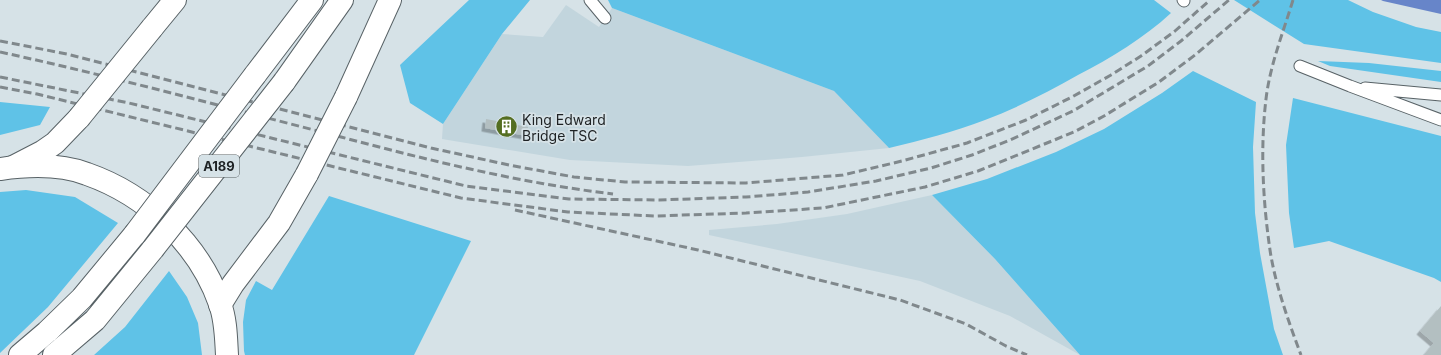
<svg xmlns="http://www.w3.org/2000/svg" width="1441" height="355" font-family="Inter,sans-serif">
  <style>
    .built { fill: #c2d5dd }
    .green { fill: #5fc2e7 }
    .water { fill: #6785c9 }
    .building { fill: #b3bfc1; filter: url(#shadow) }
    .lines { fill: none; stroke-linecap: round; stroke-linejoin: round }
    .lane-casing { stroke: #586266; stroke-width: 13 }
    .primary-casing { stroke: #586266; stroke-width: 24 }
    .highway-casing { stroke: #586266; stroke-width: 24 }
    .lane { stroke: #fff; stroke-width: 11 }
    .primary { stroke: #fff; stroke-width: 22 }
    .highway { stroke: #fff; stroke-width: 22 }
    .rail { stroke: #80888c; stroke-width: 3; stroke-dasharray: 8 4; stroke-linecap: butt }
    .primary-bridge-casing { stroke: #586266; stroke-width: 24; stroke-linecap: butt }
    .primary-bridge { stroke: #fff; stroke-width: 22 }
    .labels { text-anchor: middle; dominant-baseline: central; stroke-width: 3.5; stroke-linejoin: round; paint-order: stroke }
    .shield { fill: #d6e2e7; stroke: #555c5e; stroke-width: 1 }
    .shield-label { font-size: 13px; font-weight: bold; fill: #1e2224 }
    .poi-label { font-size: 14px; fill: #1e2224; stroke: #d6e2e7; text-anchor: start }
  </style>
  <defs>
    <filter id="shadow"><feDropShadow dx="-3.5" dy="3.5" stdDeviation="0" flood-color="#0004"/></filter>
  </defs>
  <rect width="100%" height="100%" fill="#d6e2e7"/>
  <path class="built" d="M566 5 599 27 612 8 834 91 889 148 802 157 688 166 570 160 442 139 443 124 502 34 543 37Z
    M932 195 995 259 1080 355 1010 316 920 281 709 235V230L777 224 847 214Z"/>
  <path class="green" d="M469 0H530L502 34 443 124 410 103 400 65Z
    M608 0H1154L1171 13C1144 38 1111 58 1078 75 1048 92 1017 108 985 120 954 132 922 140 889 148L834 91 612 8Z
    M1234 0H1348L1373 12 1416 27 1441 32V63L1304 44Z
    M1318 61 1369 63 1441 71V82L1330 66Z
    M1193 71 1256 102 1253 147 1255 213 1260 253 1274 329 1283 355H1080L995 259 932 195 987 179 1056 152 1104 129 1162 93Z
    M1293 98 1441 136V282L1434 278 1329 241 1294 248 1289 213 1286 145Z
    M0 102 50 107 40 125 0 135Z
    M26 190 75 197 118 223 48 307 0 353V192Z
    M329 196 471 241 414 355H245L244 351 243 322 246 300 256 281 272 290Z
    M169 271 187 297 198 323 202 355H94L125 327Z"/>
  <path class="water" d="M1381 0H1441V14L1383 1Z"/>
  <path class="building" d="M486 119 528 127 527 136 485 128Z
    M1441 306V355H1424L1434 343 1420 331Z"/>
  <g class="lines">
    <defs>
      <path id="lane" d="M590 0 605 18
        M1183 0 1184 1
        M1300 66 1350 86 1441 120
        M1365 88 1441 95"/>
      <path id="primary" d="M152 28 175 0
        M255 75 312 0
        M284 82 342 0
        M346 97 390 0
        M13 167 42 152 55 143 79 118
        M220 305 233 284 279 223 307 174
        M20 355 47 332 82 298 135 234
        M54 355 95 320 153 249"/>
      <path id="highway" d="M0 169C28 165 61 164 87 174 147 195 199 244 220 304 226 320 226 338 227 355"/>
    </defs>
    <use href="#lane" class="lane-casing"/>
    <use href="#primary" class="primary-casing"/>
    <use href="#highway" class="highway-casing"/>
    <use href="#lane" class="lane"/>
    <use href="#primary" class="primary"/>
    <use href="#highway" class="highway"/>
    <path class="rail" d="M1293 0C1283 33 1270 65 1266 99 1260 149 1263 202 1270 250 1275 284 1289 323 1301 355
      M0 41 67 54 431 148 509 165 574 177 625 182 746 183 843 175 902 161 967 143 1026 120 1072 97 1111 75 1141 56 1175 31 1210 0
      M0 52C115 77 228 108 341 137 431 161 521 183 613 194
      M0 77 129 103 466 186 569 199 659 200 746 197 808 192 876 181 931 168 972 155 1010 140 1073 111 1148 66 1181 41 1229 0
      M0 87 37 94 461 198 568 212 655 216 746 213 823 208 925 187 978 171 1074 132 1104 116 1159 82 1195 55 1260 0
      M515 210 698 250 900 300 966 324 1006 346 1027 355"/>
    <defs>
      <path id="primary-bridge" d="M79 118 152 28
        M307 174 346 97
        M135 234 255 75
        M153 249 284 82"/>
    </defs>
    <use href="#primary-bridge" class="primary-bridge-casing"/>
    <use href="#primary-bridge" class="primary-bridge"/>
  </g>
  <defs>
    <symbol id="building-disc" viewBox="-11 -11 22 22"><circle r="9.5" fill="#546e21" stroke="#d6e2e7"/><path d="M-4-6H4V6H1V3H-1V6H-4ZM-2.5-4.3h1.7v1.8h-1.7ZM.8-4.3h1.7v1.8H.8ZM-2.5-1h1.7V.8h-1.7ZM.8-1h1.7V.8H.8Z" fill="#fff"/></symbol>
  </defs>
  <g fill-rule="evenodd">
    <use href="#building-disc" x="494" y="114" width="25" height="25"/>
  </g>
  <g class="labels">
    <rect class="shield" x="199" y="155" width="40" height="22" rx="3"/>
    <g class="shield-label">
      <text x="219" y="166">A189</text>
    </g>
    <g class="poi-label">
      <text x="522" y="119">King Edward<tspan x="522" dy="16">Bridge TSC</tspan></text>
    </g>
  </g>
</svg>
